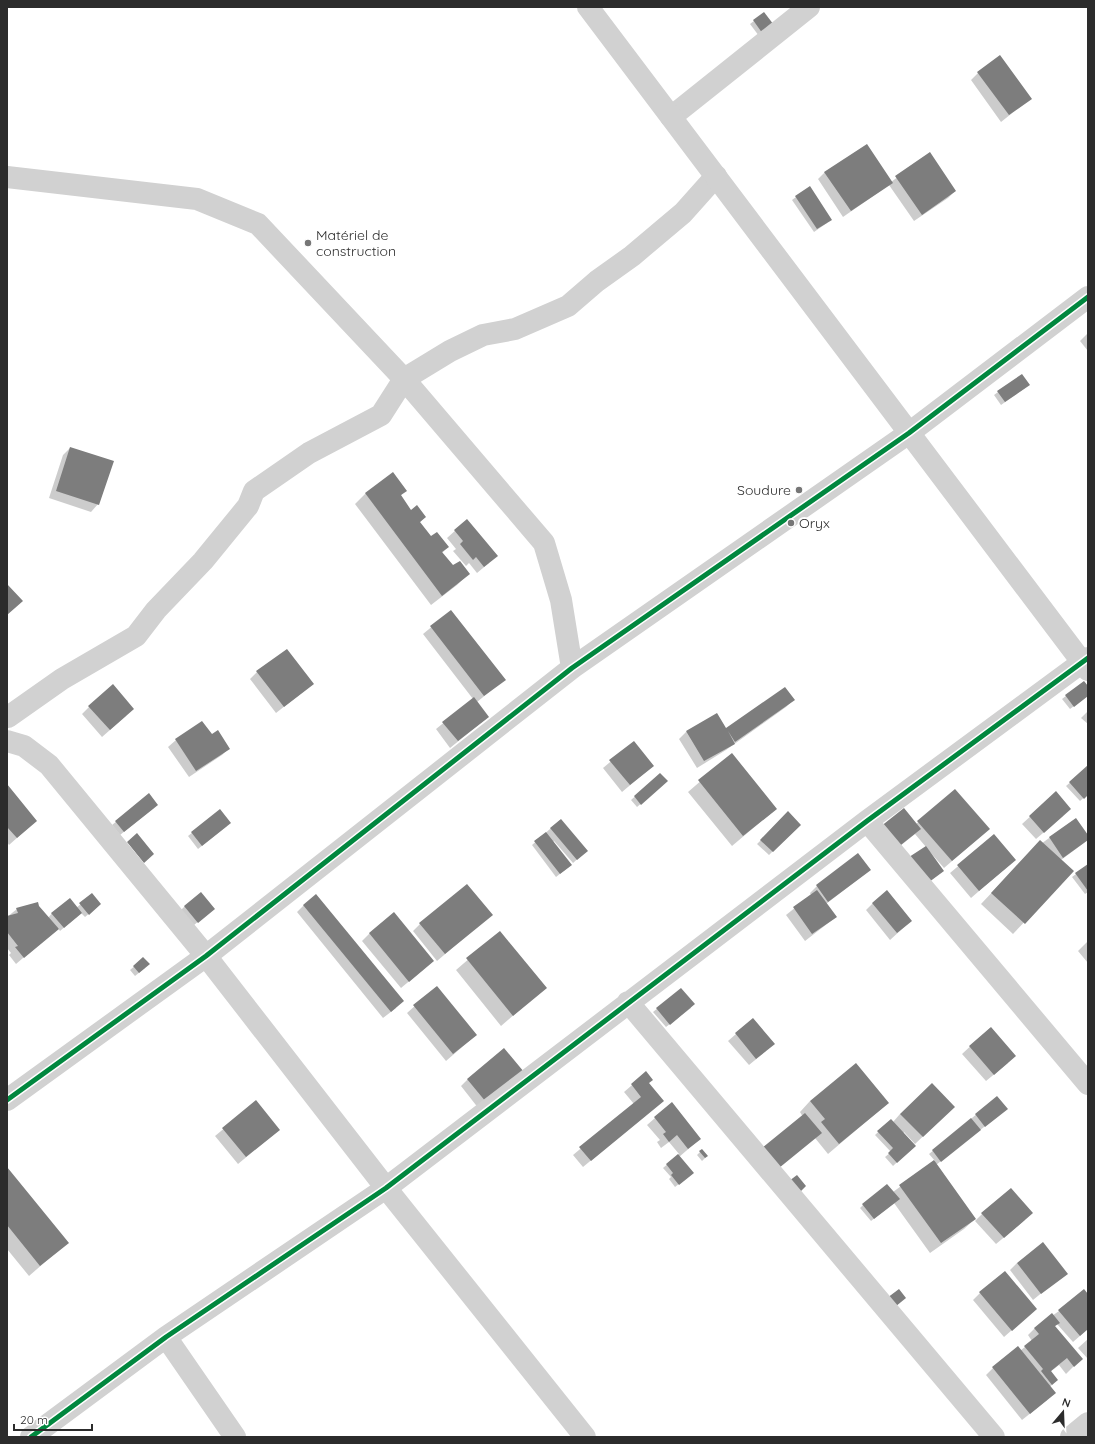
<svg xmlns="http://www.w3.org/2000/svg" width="1095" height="1444" font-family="Quicksand,sans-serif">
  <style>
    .shadow { fill: #0003 }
    .building { fill: #7d7d7d }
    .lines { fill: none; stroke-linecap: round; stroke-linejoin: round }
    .minor { stroke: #d1d1d1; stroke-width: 22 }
    .tertiary { stroke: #d1d1d1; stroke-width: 22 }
    .cycleway-casing { stroke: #fff; stroke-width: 8 }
    .cycleway { stroke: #00873e; stroke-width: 5 }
    .poi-dot { fill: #767676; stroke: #fff; stroke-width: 1.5 }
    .labels { text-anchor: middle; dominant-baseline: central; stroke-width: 4; stroke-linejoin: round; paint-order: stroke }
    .poi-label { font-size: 14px; fill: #2c2c2c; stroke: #fff; text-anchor: start }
  </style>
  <rect width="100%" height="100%" fill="#fff"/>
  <path class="shadow" d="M764 13 762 40 750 24Z
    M978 73 1031 98 1001 122 971 80Z
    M929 154 955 191 948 198 914 221 889 185 843 217 818 179 825 172 891 182Z
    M796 197 827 223 814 232 792 200Z
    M1088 333V351L1080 341Z
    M1021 375 1025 388 1001 405 994 395Z
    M70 448 98 504 91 512 49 498 63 455Z
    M393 474 405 491 400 496 411 511 425 517 419 523 431 538 448 547 442 553 453 567 468 574 457 585 431 605 355 504 365 494Z
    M467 520 489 563 477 573 469 563 466 566 453 551 456 549 447 538Z
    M451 611 504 680 477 702 488 717 450 748 436 729 473 699 423 634Z
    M257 672 313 684 276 713 250 679Z
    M1084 682 1088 687V696L1070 709 1062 699Z
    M793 700 786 707 726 750 697 768 679 739 686 732 726 730Z
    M89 707 126 716 102 737 82 714Z
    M1088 711V724L1081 718Z
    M202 722 211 736 229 748 222 755 189 777 168 747 176 740Z
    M634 742 653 766 622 792 603 768Z
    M732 754 776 809 732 846 688 792Z
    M1088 767V794L1080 801 1066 786Z
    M660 774 663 785 637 807 631 800Z
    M7 786 36 821 9 845 7 842Z
    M955 790 981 836 944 868 930 852 929 853 943 871 921 888 926 847 915 834 890 854 916 824Z
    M1056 793 1063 816 1036 839 1022 824Z
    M149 795 154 808 120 835 112 825Z
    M220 810 227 826 198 849 188 836Z
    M788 813 800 825 769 855 757 844Z
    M1075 819 1088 837V840L1061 860 1073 871 1013 934 981 904 1030 852Z
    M560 820 583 854 573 863 554 841 553 842 571 865 556 877 532 845Z
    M994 836 1015 860 971 898 950 873Z
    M1088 865V892L1085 894 1072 877Z
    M870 870 826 904 836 917 805 941 786 915 811 895 810 893 817 886Z
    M92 895 97 907 85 917 81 913 60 931 58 928 16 964 9 955 11 953 7 948V917L17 909 38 906 48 918 52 913 76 908Z
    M873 903 911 921 890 940 866 910Z
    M304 905 396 1008 383 1018 297 912Z
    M185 906 210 912 194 925 181 910Z
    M491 915 437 961 413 931 420 924Z
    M500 932 545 988 501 1026 456 970Z
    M370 933 425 968 401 988 362 941Z
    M1088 941V963L1078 951Z
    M143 959 145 968 135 976 130 970Z
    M436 987 476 1035 446 1061 407 1013Z
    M681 989 691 1008 666 1027 653 1012Z
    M753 1019 766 1051 749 1065 728 1041Z
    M990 1028 1008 1063 986 1081 962 1054Z
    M522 1072 479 1109 461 1086 468 1079Z
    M646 1073 648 1084 663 1101 583 1167 573 1155 634 1104 624 1092Z
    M997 1097 1003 1112 936 1165 975 1219 964 1229 930 1253 894 1203 871 1221 860 1208 863 1205 893 1192 935 1161 929 1154Z
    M810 1101 888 1103 828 1154 815 1138 800 1112Z
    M256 1102 279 1130 238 1164 215 1136Z
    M671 1104 700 1139 679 1157 689 1176 675 1187 669 1179 671 1177 663 1168 679 1154 669 1142 661 1148 657 1142 660 1140 647 1125Z
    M954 1107 915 1144 904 1132 903 1134 911 1149 893 1166 885 1157 891 1152 875 1135 891 1120 893 1122 900 1114Z
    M702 1150 707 1156 702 1161 697 1155Z
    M7 1169 67 1243 29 1276 7 1249Z
    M982 1214 1025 1220 996 1244 975 1221Z
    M1017 1263 1066 1273 1033 1300 1010 1270Z
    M980 1293 1036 1309 1004 1337 973 1300Z
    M1088 1295V1329L1073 1342 1057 1324 1054 1327 1074 1366 1066 1374 1059 1365 1050 1372 1056 1380 1050 1387 1047 1400 1022 1420 986 1375 993 1368 1020 1351 1032 1341 1028 1335 1035 1328 1059 1311Z
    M1088 1339V1359L1078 1348Z"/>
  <path class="building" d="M764 12 777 29 765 37 753 20Z
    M1000 55 1032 99 1009 115 977 72Z
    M867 144 893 183 851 211 824 172Z
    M930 152 956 191 922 215 895 176Z
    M810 186 832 220 817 229 795 196Z
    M1022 374 1030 385 1005 402 997 391Z
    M70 447 114 461 99 505 56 491Z
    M393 472 407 491 401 495 411 510 417 505 426 517 420 522 431 536 437 532 449 547 442 552 453 565 460 561 470 574 442 596 365 493Z
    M467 519 498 556 484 567 476 557 473 560 460 544 463 541 454 530Z
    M7 584 23 601 7 615Z
    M451 610 506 680 484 696 430 626Z
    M287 649 314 684 284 707 256 671Z
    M1084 681 1088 686V696L1074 707 1065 695Z
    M113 684 134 709 110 730 88 706Z
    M785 687 795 700 735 742 728 731 735 744 704 761 686 731 717 713 726 728Z
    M474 697 489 717 458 741 442 722Z
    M202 721 212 734 218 730 230 749 196 771 175 739Z
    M634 741 654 766 630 785 609 760Z
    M732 753 777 809 743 836 698 780Z
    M1088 765V795L1084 799 1069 782Z
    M660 773 668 781 641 805 634 796Z
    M7 784 37 821 17 838 7 827Z
    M955 789 990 829 952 861 917 821Z
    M1056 791 1071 809 1044 833 1029 816Z
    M149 793 158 805 124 832 115 821Z
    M904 808 921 829 897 848 880 827Z
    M220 809 231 823 202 846 191 832Z
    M788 811 801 825 773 852 760 840Z
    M1076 818 1088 835V840L1063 858 1049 837Z
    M561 819 588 851 577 860 550 828Z
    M546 832 572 865 560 874 534 841Z
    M137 833 154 854 144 863 127 842Z
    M994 834 1016 860 979 891 957 865Z
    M1040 840 1074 871 1025 924 991 893Z
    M926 846 944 871 925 885 906 859Z
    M858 853 871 870 828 902 816 885Z
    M1088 864V891L1075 873Z
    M467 884 493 915 445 954 419 923Z
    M817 890 837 917 812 934 793 907Z
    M887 890 912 921 897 933 872 903Z
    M201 892 215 909 198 923 184 906Z
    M92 893 101 904 89 915 79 903Z
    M316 894 404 1001 391 1012 303 905Z
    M70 898 82 913 64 928 51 913Z
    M38 902 39 906 59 929 24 958 15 947 18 946 7 932V916L18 913 16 908Z
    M394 912 434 961 409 982 369 933Z
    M500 931 547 988 513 1016 466 958Z
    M143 957 150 964 139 973 133 966Z
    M437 986 477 1035 453 1054 413 1005Z
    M681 988 695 1004 670 1025 656 1008Z
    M753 1018 775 1044 756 1059 735 1033Z
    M991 1027 1016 1056 994 1075 969 1046Z
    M504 1048 524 1072 486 1102 467 1079Z
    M856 1063 889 1103 839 1144 821 1122 825 1119 810 1101Z
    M646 1071 653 1080 649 1083 664 1101 591 1161 579 1147 641 1097 631 1084Z
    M932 1083 955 1107 923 1137 900 1114Z
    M997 1096 1008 1109 985 1127 975 1114Z
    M256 1100 280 1130 246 1157 222 1128Z
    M672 1102 701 1139 688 1149 677 1135 669 1142 663 1134 666 1132 654 1117Z
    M805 1113 822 1133 779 1168 762 1148Z
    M971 1118 981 1130 941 1162 932 1150Z
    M891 1119 916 1146 897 1163 888 1153 893 1148 877 1131Z
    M702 1149 708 1156 705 1158 699 1151Z
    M678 1154 694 1173 679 1185 671 1175 673 1173 666 1164Z
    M934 1160 976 1219 941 1243 899 1185Z
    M7 1167 69 1243 40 1266 7 1225Z
    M797 1175 806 1186 799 1193 789 1181Z
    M887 1184 900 1199 874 1219 862 1204Z
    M1011 1188 1033 1213 1004 1238 981 1213Z
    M1043 1242 1068 1274 1041 1294 1017 1263Z
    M1005 1271 1037 1309 1012 1331 979 1292Z
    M899 1289 906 1298 890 1311 887 1298Z
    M1084 1289 1088 1294V1329L1080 1336 1058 1310Z
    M1052 1313 1060 1323 1055 1326 1083 1359 1074 1367 1067 1358 1051 1371 1058 1380 1052 1385 1041 1371 1043 1369 1024 1346 1039 1334 1034 1328Z
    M1018 1346 1056 1393 1030 1414 992 1367Z"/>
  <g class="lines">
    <path class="minor" d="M671 117 809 7
      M7 177 197 199 258 224 404 379 544 543 561 600 572 668
      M8 717 62 679 136 636 156 610 203 561 248 506 254 491 309 453 381 415 404 379 450 351 483 335 515 329 568 306 597 281 632 256 683 213 716 176
      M7 741 24 746 49 765 206 956 386 1188 585 1437
      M867 821 1088 1084
      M628 1002 994 1437
      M7 1100 206 956 572 668 909 433 1088 297
      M166 1337 235 1437
      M31 1437 166 1337 386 1188 867 821 1088 658
      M1071 1437 1088 1423"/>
    <path class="tertiary" d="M588 7 1088 670"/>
    <defs>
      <path id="cycleway" d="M7 1100 206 956 572 668 909 433 1088 297
        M31 1437 166 1337 386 1188 867 821 1088 658"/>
    </defs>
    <use href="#cycleway" class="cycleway-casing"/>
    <use href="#cycleway" class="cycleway"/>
  </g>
  <g class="poi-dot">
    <circle cx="308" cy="243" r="4"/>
    <circle cx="799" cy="490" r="4"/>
    <circle cx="791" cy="523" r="4"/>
  </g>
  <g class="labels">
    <g class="poi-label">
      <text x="316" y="235">Matériel de<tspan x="316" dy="16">construction</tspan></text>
      <text x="791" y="490" text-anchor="end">Soudure</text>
      <text x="799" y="523">Oryx</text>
    </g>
  </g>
  <rect width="1095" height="1444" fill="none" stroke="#2c2c2c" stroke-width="16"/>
  <g transform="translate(1063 1412) rotate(19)" stroke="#ffffff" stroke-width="3" paint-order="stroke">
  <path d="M0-3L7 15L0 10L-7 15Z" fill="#2c2c2c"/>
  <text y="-6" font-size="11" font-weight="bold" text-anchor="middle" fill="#2c2c2c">N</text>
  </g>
  <path d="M14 1424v6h78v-6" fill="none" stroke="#2c2c2c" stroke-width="2"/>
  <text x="20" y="1424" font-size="12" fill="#2c2c2c" stroke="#ffffff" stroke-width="3" paint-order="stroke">20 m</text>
</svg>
